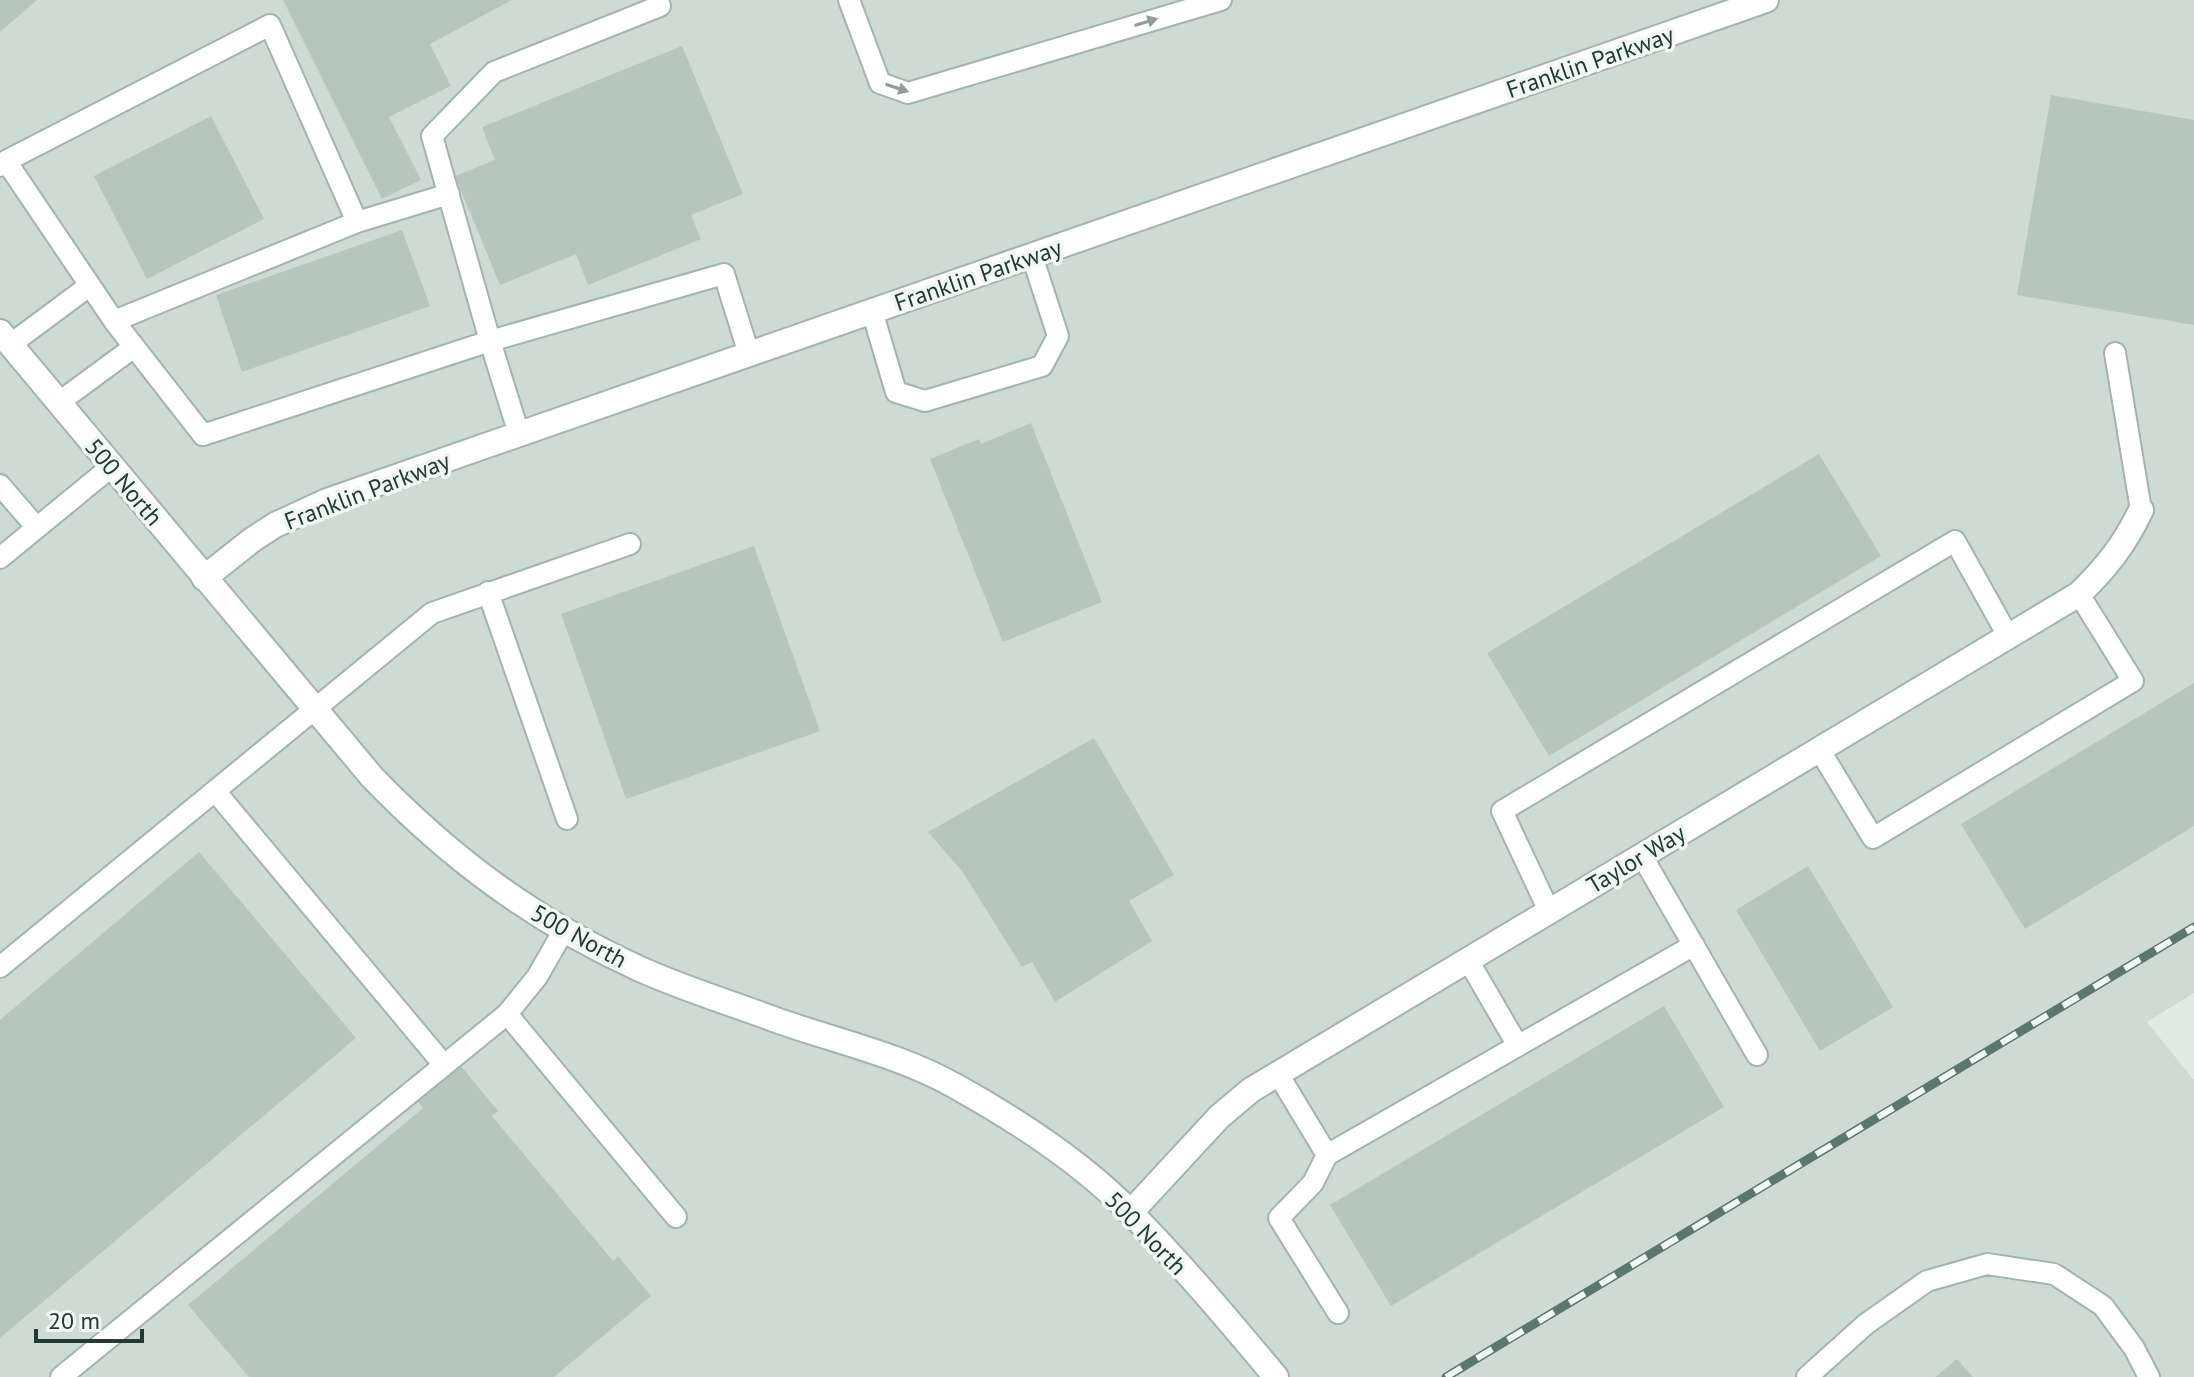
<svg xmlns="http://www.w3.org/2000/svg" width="2194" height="1377" font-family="'PT Sans',sans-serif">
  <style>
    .built { fill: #cedbd5 }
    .building { fill: #b5c6bf }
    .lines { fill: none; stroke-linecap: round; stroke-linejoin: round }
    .service-casing { stroke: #a3b3ad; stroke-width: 24 }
    .minor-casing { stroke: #a3b3ad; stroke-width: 28 }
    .service { stroke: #fff; stroke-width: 20 }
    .minor { stroke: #fff; stroke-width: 24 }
    .rail-casing { stroke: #5b776f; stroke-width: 9 }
    .rail { stroke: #f1f8f4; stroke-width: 6; stroke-dasharray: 18; stroke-linecap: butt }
    .oneway { fill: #909d9a }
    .labels { text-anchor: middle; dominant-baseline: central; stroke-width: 7; stroke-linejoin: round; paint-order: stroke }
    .street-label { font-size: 24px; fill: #213b34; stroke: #f1f8f4 }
  </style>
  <rect width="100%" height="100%" fill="#e0ebe6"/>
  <path class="built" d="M0 0H2194V993L2147 1022 2194 1080V1377H0Z"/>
  <path class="building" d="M0 0H37L0 32Z
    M283 0H512L430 44 451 86 389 117 421 180 382 199Z
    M682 46 743 194 691 215 701 239 588 285 576 254 500 285 455 176 495 160 482 127Z
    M2051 95 2194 120V325L2017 295Z
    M211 116 264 219 147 279 94 176Z
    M402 230 430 306 242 372 216 295Z
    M1031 423 1102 602 1003 642 930 459 979 439 981 444Z
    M1819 454 1881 556 1549 756 1487 653Z
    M754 546 820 731 626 799 561 614Z
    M2194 683V826L2025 929 1961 824Z
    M1094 738 1174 875 1129 901 1152 941 1055 1002 1032 962 1022 967 962 871 928 832Z
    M199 852 356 1038 0 1338V1020Z
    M1808 866 1893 1007 1820 1051 1736 910Z
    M1664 1006 1724 1107 1391 1306 1330 1205Z
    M460 1065 498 1111 492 1116 613 1261 618 1256 651 1296 554 1377H249L188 1305 423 1108 418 1101Z
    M1957 1359 1973 1377H1935Z"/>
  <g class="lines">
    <defs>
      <path id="service" d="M849 0 880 83 908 93 1221 0
        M0 166 6 161 270 25 357 222 114 321 6 161
        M357 222 449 194
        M872 311 896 392 925 401 1042 366 1058 336 1032 256
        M114 321 203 435 490 341 432 136 494 72 660 6
        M11 344 89 286
        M2115 353 2141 510
        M58 403 134 347
        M519 434 490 341 724 274 749 354
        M0 485 37 528
        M0 558 111 467
        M488 592 567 819
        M1819 749 1873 838 2133 681 2079 594
        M215 791 444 1065
        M1642 856 1757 1055
        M1549 911 1502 811 1955 541 2008 636
        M1468 960 1518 1046
        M0 967 432 613 630 544
        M507 1014 676 1217
        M1278 1074 1327 1155 1313 1183 1279 1218 1338 1313
        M1327 1155 1694 945
        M61 1377 507 1014 537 977 564 930
        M1807 1377 1866 1324 1927 1281 1987 1264 2054 1274 2103 1306 2134 1348 2149 1377"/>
      <path id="minor" d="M0 332 372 777C452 860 535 921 640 969 684 989 731 1003 776 1020 835 1041 901 1055 957 1087 1018 1121 1083 1163 1132 1214 1183 1266 1230 1322 1276 1377
        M204 578 252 540 275 525 327 501 1766 0
        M1131 1212 1219 1117 1251 1090 2079 594C2106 568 2125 544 2141 510"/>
    </defs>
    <use href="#service" class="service-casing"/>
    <use href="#minor" class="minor-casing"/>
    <use href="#service" class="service"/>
    <use href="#minor" class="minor"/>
    <defs>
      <path id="rail" d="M1446 1377 2194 927"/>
    </defs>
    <use href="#rail" class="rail-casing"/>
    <use href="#rail" class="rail"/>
  </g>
  <defs><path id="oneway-solid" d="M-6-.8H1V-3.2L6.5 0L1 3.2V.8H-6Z" transform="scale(2)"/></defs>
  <g class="oneway">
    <use href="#oneway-solid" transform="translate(1146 22) rotate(-17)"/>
    <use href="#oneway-solid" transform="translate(897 88) rotate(18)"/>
  </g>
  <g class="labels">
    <g class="street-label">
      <text transform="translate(1590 62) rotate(-19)">Franklin Parkway</text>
      <text transform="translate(978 275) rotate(-19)">Franklin Parkway</text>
      <text transform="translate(124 482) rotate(50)">500 North</text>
      <text transform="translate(367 491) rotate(-21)">Franklin Parkway</text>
      <text transform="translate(1636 859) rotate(-31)">Taylor Way</text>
      <text transform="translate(579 936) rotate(29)">500 North</text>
      <text transform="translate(1146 1233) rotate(46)">500 North</text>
    </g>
  </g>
  <path d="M36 1329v12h106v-12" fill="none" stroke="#213b34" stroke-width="4"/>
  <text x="48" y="1329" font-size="24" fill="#213b34" stroke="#f1f8f4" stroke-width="6" paint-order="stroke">20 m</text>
</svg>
